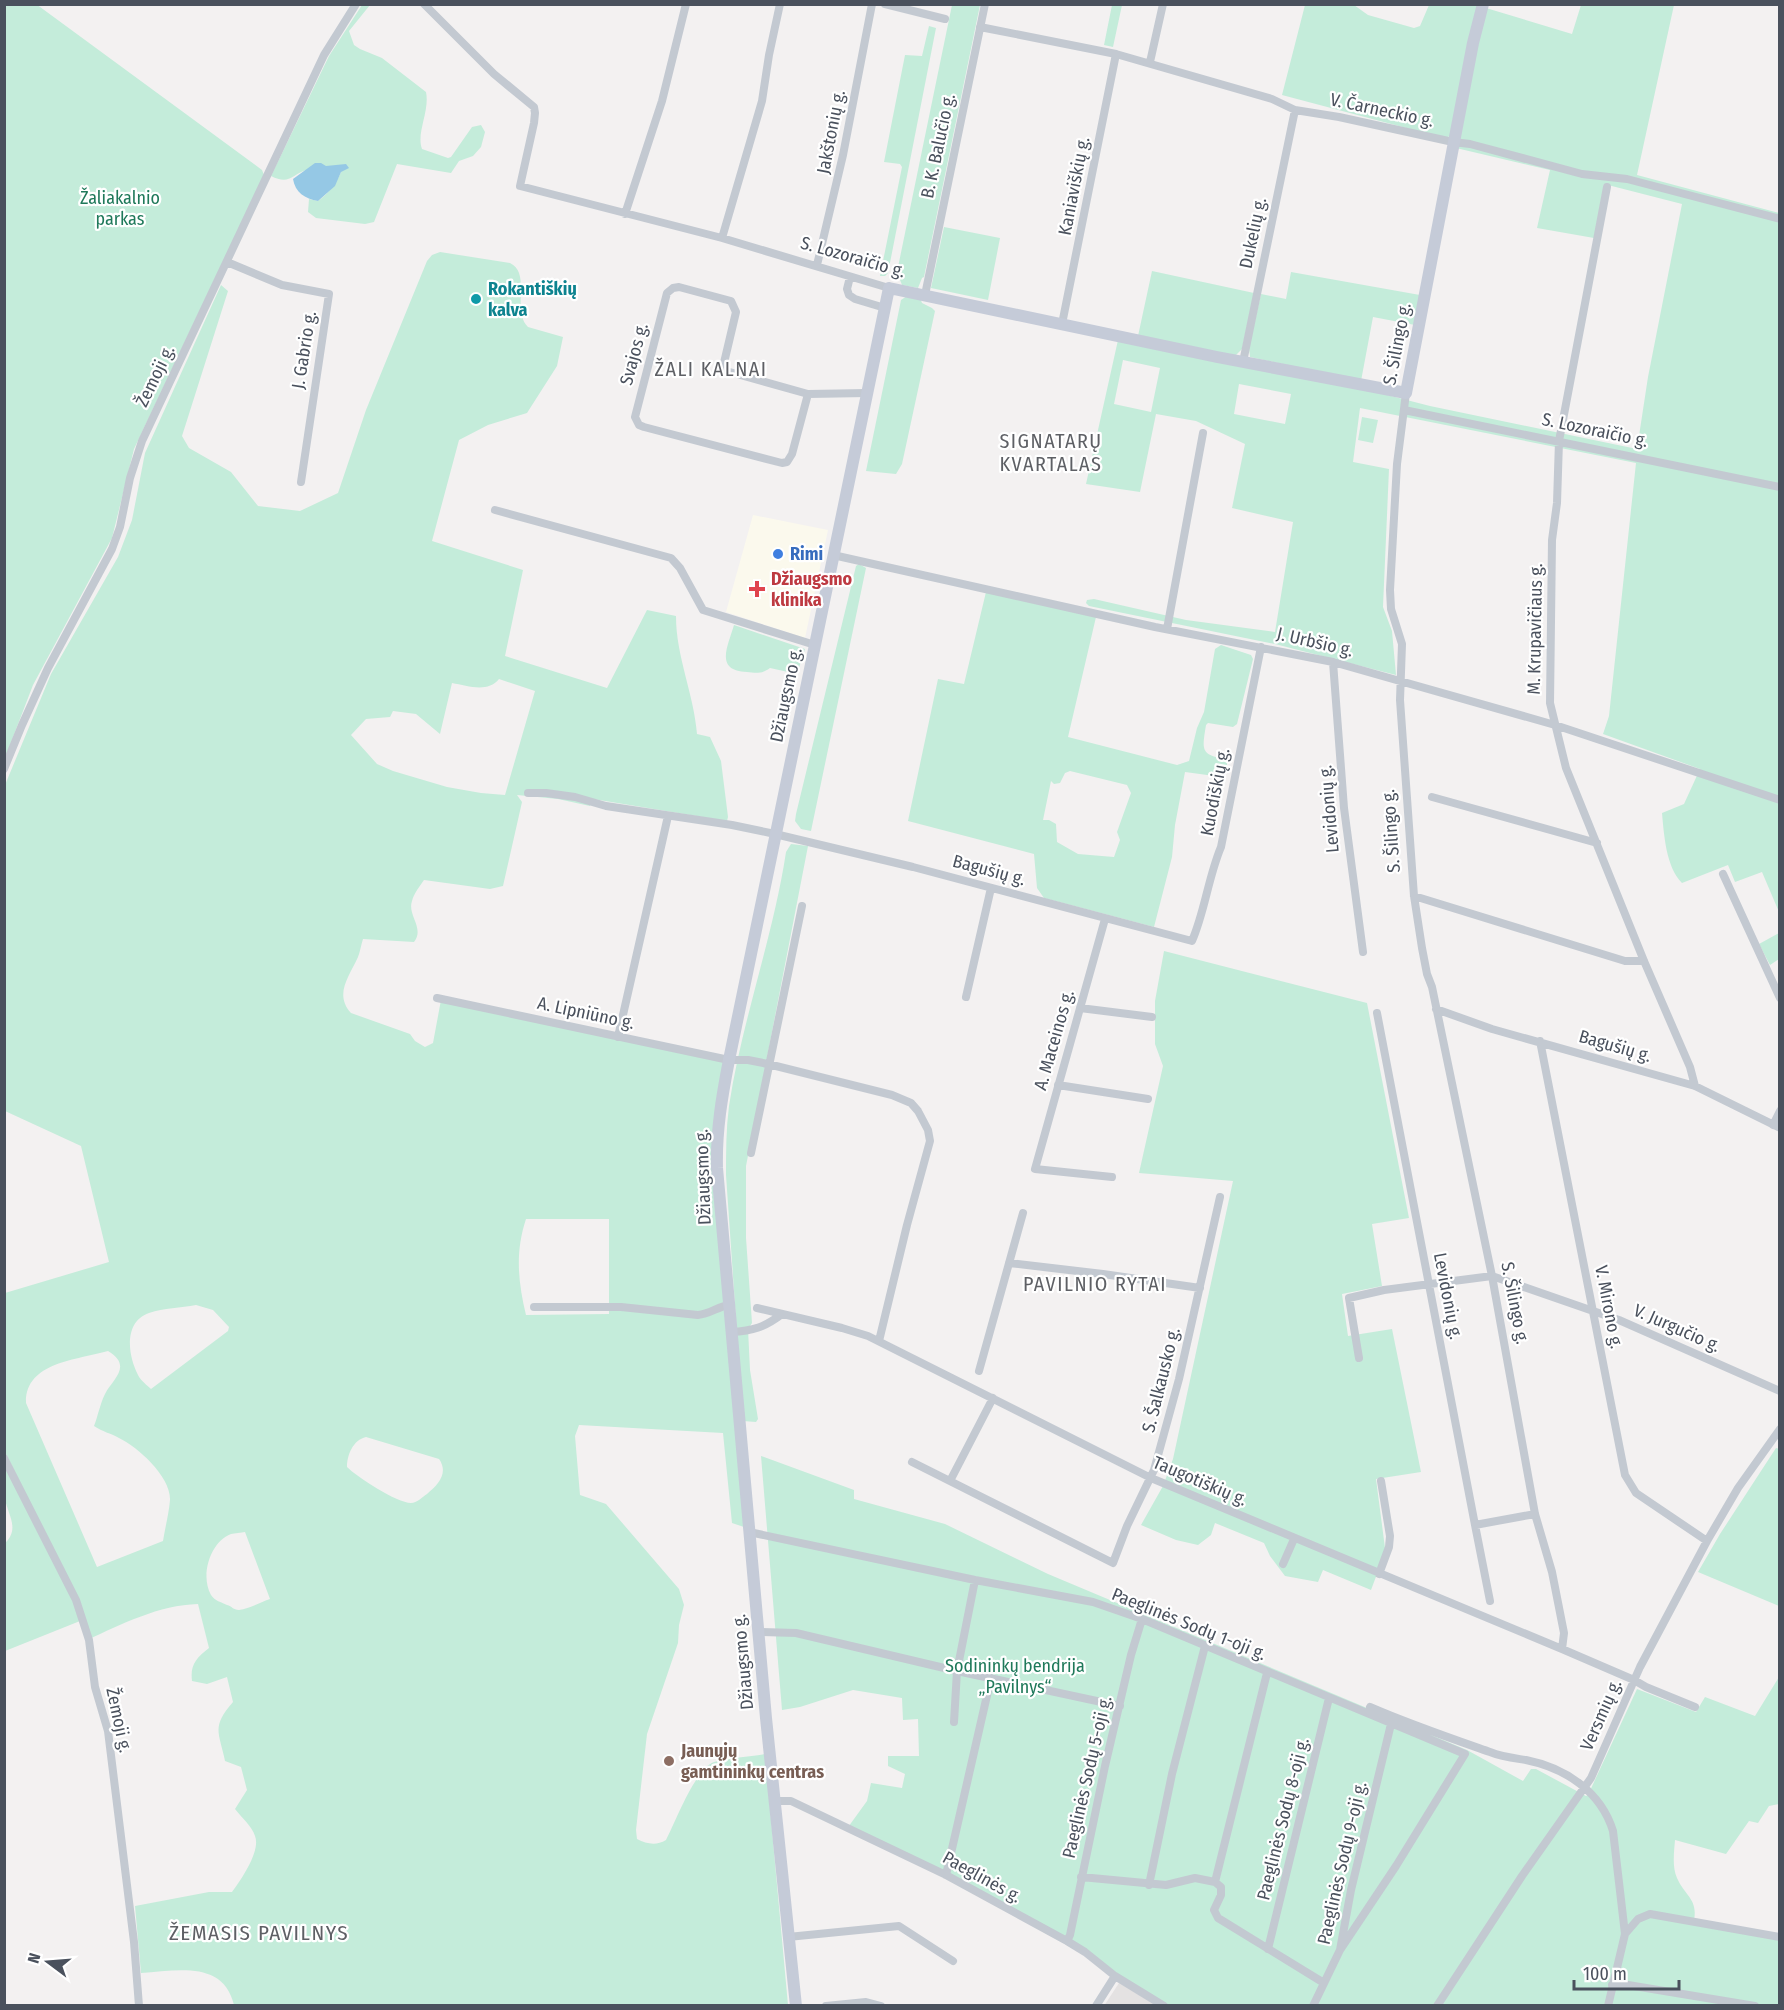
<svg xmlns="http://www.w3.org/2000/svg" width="1784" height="2010" font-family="'Fira Sans Condensed',sans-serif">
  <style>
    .commercial { fill: #fbf9ed }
    .education { fill: #e4e2e2 }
    .green { fill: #c4ecda; fill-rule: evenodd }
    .water { fill: #95c8e5 }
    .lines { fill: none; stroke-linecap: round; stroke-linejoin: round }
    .street { stroke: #c3c9d1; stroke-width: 8 }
    .secondary { stroke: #c5cbd8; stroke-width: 12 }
    .culture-dot { fill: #0f9aa8; stroke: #fff; stroke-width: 2 }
    .shop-dot { fill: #3f7fe0; stroke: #fff; stroke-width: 2 }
    .health-dot { fill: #e0444e; stroke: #fff; stroke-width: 2 }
    .education-dot { fill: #8d6e63; stroke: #fff; stroke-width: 2 }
    .labels { text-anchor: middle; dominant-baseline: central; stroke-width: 4.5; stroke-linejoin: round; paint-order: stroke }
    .street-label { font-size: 18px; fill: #4a515d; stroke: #fff }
    .park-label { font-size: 18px; fill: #1f795a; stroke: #fff }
    .culture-label { font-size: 18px; font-weight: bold; fill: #0d838f; stroke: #fff; text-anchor: start }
    .shop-label { font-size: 18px; font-weight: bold; fill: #366cbe; stroke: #fff; text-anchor: start }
    .health-label { font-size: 18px; font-weight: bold; fill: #be3a42; stroke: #fff; text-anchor: start }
    .education-label { font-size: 18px; font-weight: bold; fill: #785e54; stroke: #fff; text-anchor: start }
    .neighbourhood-label { font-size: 20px; letter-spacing: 1.5px; fill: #5e6065; stroke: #fff }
    .quarter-label { font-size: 21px; letter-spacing: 1.5px; fill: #5e6065; stroke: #fff }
  </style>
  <rect width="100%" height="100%" fill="#f3f1f1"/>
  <path class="commercial" d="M753 515 828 530 805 638 726 612Z"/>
  <path class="education" d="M1119 1983 1157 2006H1104Z"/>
  <path class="green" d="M36 4 262 170 264 175 134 449 112 538 33 685 5 758 4 5Z
    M362 5H370L349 31 354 45 360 49 382 58 426 92C430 111 416 133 422 149L448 158 451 157 472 127 481 125 485 132 481 147 473 156 459 161 451 173 397 164 374 222 365 224 316 218 308 212 309 199 318 201C329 193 336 184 341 172 331 171 317 167 307 170 293 173 290 186 271 176L329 56Z
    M952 5H980L924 277 922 278 918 288 902 285 897 272Z
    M1112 5H1122L1113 47 1104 45Z
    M1305 5H1354L1368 15 1414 28 1420 26 1429 5H1478L1451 136 1444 138 1282 95Z
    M1581 5H1674L1637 175 1779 213 1780 857C1776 863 1779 901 1779 912L1762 872 1735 882 1728 865 1682 883C1666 867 1664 835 1662 813L1684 804 1700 769 1603 734 1609 716 1636 463 1360 408 1353 462 1389 469 1383 607 1392 631 1396 675 1275 644 1089 606 1086 603 1087 600 1094 599 1186 620 1275 632 1293 522 1232 508 1245 444 1196 421 1156 414 1140 492 1086 484 1118 340 1360 388 1430 406 1637 449 1648 377 1682 204 1604 184 1594 238 1537 228 1550 170 1456 148 1486 8 1572 34ZM1123 360 1160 368 1151 412 1114 404ZM1239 384 1291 394 1285 424 1234 414Z
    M929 26 936 28 888 273 885 276H880L902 167 900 164 884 162 905 55 922 56Z
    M944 227 1000 238 988 300 931 288Z
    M440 252 510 263C532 274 511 310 528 327L563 337 557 366 527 413 488 425 459 440 432 541 523 570 505 656 607 688 647 610 676 616C676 657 694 694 697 734L710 737 721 761 728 817 727 821 593 799 590 806 558 799 517 795 522 802 503 886 490 889 424 880C420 886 414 893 412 901 407 915 425 928 414 942L363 939C361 945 360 952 358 957 349 977 334 994 351 1013L410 1034 415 1041 425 1047 433 1043 441 1000 724 1062 714 1120 744 1527 732 1523 723 1433 579 1425 575 1436 580 1495 606 1504 679 1589 684 1605 679 1625 678 1643 647 1734 636 1830 637 1839C647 1844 656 1846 666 1840 676 1821 695 1769 714 1762 730 1757 749 1757 765 1754L788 2005H234C223 1960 177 1971 141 1973L135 1906 209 1892H232C241 1880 261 1851 255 1836 252 1826 241 1817 235 1809L247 1790 241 1767 225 1761C219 1732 211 1727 233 1702L227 1677 207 1684 192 1681C190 1665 196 1658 209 1648L198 1604C159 1605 122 1624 87 1640L80 1621 5 1651V1543C20 1529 8 1515 5 1499 3 1488 5 1475 4 1464L65 1573 5 1452V1293L109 1262 81 1146 5 1111V785L51 674 118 557 132 520 145 453 221 285 228 291 182 436 189 448 231 472 258 506 300 511 338 493 366 410 427 261 432 255ZM499 679 535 691 505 795 481 793 447 787 393 771 377 764 351 735 366 719 390 717 393 711 416 714 440 734 452 683C468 686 488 693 499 679ZM526 1219H609V1314L526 1315C518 1282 515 1252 526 1219ZM196 1305 213 1310 229 1327 228 1331 151 1389C147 1385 141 1381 138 1375 128 1356 123 1322 149 1313 164 1308 181 1308 196 1305ZM108 1351C133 1366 113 1379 105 1394 100 1404 98 1416 94 1426 103 1432 110 1433 119 1438 138 1447 171 1477 170 1500 169 1513 165 1528 163 1541L97 1567 26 1403C25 1362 77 1360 108 1351ZM366 1437 439 1459C449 1473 438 1485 427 1494 422 1497 417 1503 411 1503 397 1503 357 1477 347 1467 347 1455 353 1440 366 1437ZM245 1532 270 1599C261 1602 249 1609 239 1610 233 1610 232 1606 227 1605 221 1602 215 1601 211 1595 200 1576 210 1542 231 1534 235 1533 241 1533 245 1532Z
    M1152 271 1254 293 1242 349 1234 357 1138 336Z
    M1291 272 1420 295 1415 325 1373 317 1361 381 1250 357 1249 348 1261 294 1286 299Z
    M907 296 920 298 922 303 932 308 935 311 902 464 896 474 866 471 899 310 901 300Z
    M1362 417 1378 420 1373 443 1358 440Z
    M859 564 866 568 811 831 801 829 795 821 796 814 856 566Z
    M986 592 1096 617 1068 737 1177 765 1189 761 1197 728 1204 712 1215 649 1221 645 1251 655 1253 659 1237 724 1233 727 1208 723 1206 725C1202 750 1200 755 1227 759V772L1222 777 1185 772 1175 825 1172 857 1154 927 1044 898 1037 888 1034 854 908 821 938 679 964 684ZM1070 771 1127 785 1131 793 1117 832 1120 840 1114 857 1078 854 1057 842 1056 824 1049 820H1043L1051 781 1054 784 1060 783 1065 773Z
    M734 625 805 649 797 674 770 668C762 674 756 673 747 672 714 671 728 646 734 625Z
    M791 844 808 846 746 1166V1238L752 1323 748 1329 750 1370 758 1419 756 1422 743 1421 726 1175C726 1152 726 1129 729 1106 742 1020 773 938 786 852Z
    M1779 933V959L1770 965 1759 944Z
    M1164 951 1367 1003 1409 1218 1372 1224 1382 1286 1342 1294 1348 1336 1392 1329 1421 1472 1376 1479 1385 1548 1383 1558 1371 1590 1323 1570 1318 1582 1285 1576 1270 1556 1264 1543 1215 1523 1211 1535 1198 1545 1176 1540 1141 1525 1163 1486 1173 1459 1233 1181 1139 1173 1163 1066 1155 1044V1001Z
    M1776 1448 1780 1449 1779 1606 1698 1572 1720 1534Z
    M761 1456 854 1490V1499L945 1524 1048 1574 1467 1750 1523 1781 1531 1769H1536L1586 1796 1588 1795 1637 1689 1696 1712 1705 1697 1755 1716 1779 1677V1804L1769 1806 1758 1823 1749 1821 1726 1854 1675 1840C1674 1852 1672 1867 1677 1878 1685 1896 1698 1899 1694 1920L1779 1935V2005H1168L1067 1945 950 1880 846 1830 867 1801 871 1783 902 1788 905 1774 888 1766V1756H919L918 1719 903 1720 902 1698 853 1690 800 1707 782 1710Z"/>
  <path class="water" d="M315 163H321L326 166 346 164 349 168 341 172 335 186 318 201C305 199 295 192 293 179Z"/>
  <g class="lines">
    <path class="street" d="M424 4 494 74 534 107 535 113 534 123 520 186 722 238 889 288
      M885 4 945 19
      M980 27 1116 54 1272 99 1295 110 1339 117 1453 142 1470 144 1582 174 1627 179 1780 219
      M1150 62 1163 4
      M1607 187 1559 441 1557 503 1552 540 1550 703 1566 768 1644 961 1690 1067 1695 1086
      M625 214 662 101 686 4
      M722 238 762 101 769 55 780 4
      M227 262 282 285 329 294 301 482
      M817 265 843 155 872 4
      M850 277 847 289 849 295 855 299 885 308
      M925 295 985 4
      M1062 324 1116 54
      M1243 362 1295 110
      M1406 393 1397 464 1390 590 1391 609 1402 644 1400 700 1414 896 1422 948 1427 974 1432 987 1492 1276 1535 1514 1552 1572 1564 1633 1562 1649
      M808 394 792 454 787 462 782 463 644 427 639 425 635 417 667 293 673 288 679 287 731 301 736 312 723 367 726 371 808 394 867 393
      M1404 410 1780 487
      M495 510 671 558 680 568 703 610 815 645
      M833 555 1155 627 1333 662 1555 725 1780 800
      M1167 629 1203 433
      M1333 662 1344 808 1363 952
      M4 769 22 725 48 668 112 549 120 527 130 478 142 441 324 55 356 4
      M528 793H546L575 797 606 806 732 825 775 834 913 867 1192 941C1205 911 1208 878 1221 847L1261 647
      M1432 797 1597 843
      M1723 874 1780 998
      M1414 896 1625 961H1644
      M1105 919 1035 1169 1112 1177
      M966 997 991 888
      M437 998 729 1060H748L768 1064 892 1095 911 1103 918 1111 928 1130 930 1141 907 1225 879 1341
      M1080 1008 1152 1017
      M1436 1009 1492 1029 1695 1086 1780 1128
      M1377 1013 1475 1525 1535 1514
      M618 1037 668 816
      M1540 1041 1625 1475 1636 1493 1707 1541
      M1058 1085 1148 1099
      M1773 1125 1780 1111
      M751 1153 802 906
      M1009 1263 1103 1274 1200 1288
      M534 1307H621L698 1315C710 1314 717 1307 729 1305
      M757 1308 842 1328 868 1336 1151 1478 1562 1649 1634 1680 1646 1687 1695 1707
      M731 1332C753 1331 765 1327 782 1314
      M1359 1358 1349 1298 1384 1290 1492 1276 1619 1320 1780 1391
      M979 1371 1023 1213
      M4 1458 76 1600 89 1640 95 1687 108 1731 134 1942 139 2006
      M912 1462 1113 1563 1127 1526 1154 1470 1179 1379 1220 1197
      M950 1481 993 1398
      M1475 1525 1490 1601
      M749 1532 975 1580 1093 1602 1142 1619 1465 1754 1396 1866 1340 1950
      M1283 1564 1294 1539
      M1379 1574 1389 1547 1390 1536 1381 1481
      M758 1632 796 1633 957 1671 1120 1706
      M1370 1707C1409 1724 1450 1738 1490 1752 1502 1757 1513 1758 1526 1760 1566 1768 1601 1792 1613 1831L1625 1934 1608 2006
      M954 1722 957 1671 975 1580
      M774 1801H791L946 1875 1067 1941 1085 1952 1115 1976 1164 2006
      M946 1875 991 1678
      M1081 1877 1166 1885 1195 1878 1215 1882 1221 1887V1895L1214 1910 1218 1918 1324 1983
      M1215 1882 1267 1673
      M1149 1885 1172 1774 1205 1646
      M1625 1934 1638 1919 1650 1914 1780 1937
      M788 1937 899 1926 953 1961
      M1067 1941 1070 1935 1105 1766 1131 1655 1142 1619
      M1268 1949 1329 1698
      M1612 1985H1628L1755 2006
      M826 2006 866 2002 881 2006
      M1096 2006 1115 1976
      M1313 2006 1340 1950 1351 1890 1391 1724
      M1437 2006 1522 1876 1591 1778 1640 1667 1707 1541 1738 1488 1780 1429"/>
    <path class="secondary" d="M796 2006 766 1718 717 1168C716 1131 722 1096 729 1060L889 288 1217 357 1406 393 1473 43 1483 4"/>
  </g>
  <circle class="culture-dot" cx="476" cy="299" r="6"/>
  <circle class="shop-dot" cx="778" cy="554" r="6"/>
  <path class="health-dot" d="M754 580h6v6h6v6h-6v6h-6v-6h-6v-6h6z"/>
  <circle class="education-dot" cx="669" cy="1761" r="6"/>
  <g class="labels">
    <g class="street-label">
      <text transform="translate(1382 110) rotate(12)">V. Čarneckio g.</text>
      <text transform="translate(831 132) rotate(-79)">Jakštonių g.</text>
      <text transform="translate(938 146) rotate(-78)">B. K. Balučio g.</text>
      <text transform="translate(1074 186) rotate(-79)">Kaniaviškių g.</text>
      <text transform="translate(1253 233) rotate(-78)">Dukelių g.</text>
      <text transform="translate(853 257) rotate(16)">S. Lozoraičio g.</text>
      <text transform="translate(1397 344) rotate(-79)">S. Šilingo g.</text>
      <text transform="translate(304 350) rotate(-81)">J. Gabrio g.</text>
      <text transform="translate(634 354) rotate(-75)">Svajos g.</text>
      <text transform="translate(155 376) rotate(-64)">Žemoji g.</text>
      <text transform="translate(1595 430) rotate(12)">S. Lozoraičio g.</text>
      <text transform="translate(1535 629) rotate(-89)">M. Krupavičiaus g.</text>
      <text transform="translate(1315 642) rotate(13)">J. Urbšio g.</text>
      <text transform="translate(786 695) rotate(-78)">Džiaugsmo g.</text>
      <text transform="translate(1215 792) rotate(-79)">Kuodiškių g.</text>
      <text transform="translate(1329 809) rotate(-95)">Levidonių g.</text>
      <text transform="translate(1391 831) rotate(-94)">S. Šilingo g.</text>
      <text transform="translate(989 870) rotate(15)">Bagušių g.</text>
      <text transform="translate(586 1013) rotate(12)">A. Lipniūno g.</text>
      <text transform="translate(1054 1040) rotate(-74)">A. Maceinos g.</text>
      <text transform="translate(1615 1046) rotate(16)">Bagušių g.</text>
      <text transform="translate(703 1177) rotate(-92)">Džiaugsmo g.</text>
      <text transform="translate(1448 1296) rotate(79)">Levidonių g.</text>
      <text transform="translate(1515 1303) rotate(79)">S. Šilingo g.</text>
      <text transform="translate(1609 1307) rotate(79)">V. Mirono g.</text>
      <text transform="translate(1677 1328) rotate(24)">V. Jurgučio g.</text>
      <text transform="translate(1161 1380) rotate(-76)">S. Šalkausko g.</text>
      <text transform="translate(1200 1481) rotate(23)">Taugotiškių g.</text>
      <text transform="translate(1189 1624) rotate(22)">Paeglinės Sodų 1-oji g.</text>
      <text transform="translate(743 1662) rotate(-95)">Džiaugsmo g.</text>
      <text transform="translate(1601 1715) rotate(-66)">Versmių g.</text>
      <text transform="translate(119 1720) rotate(78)">Žemoji g.</text>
      <text transform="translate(1087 1777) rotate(-77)">Paeglinės Sodų 5-oji g.</text>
      <text transform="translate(1283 1819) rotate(-76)">Paeglinės Sodų 8-oji g.</text>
      <text transform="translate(1342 1863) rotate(-77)">Paeglinės Sodų 9-oji g.</text>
      <text transform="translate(982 1877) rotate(29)">Paeglinės g.</text>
    </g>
    <g class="park-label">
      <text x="120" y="198">Žaliakalnio<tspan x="120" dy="21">parkas</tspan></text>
      <text x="1015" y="1666">Sodininkų bendrija<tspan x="1015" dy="21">„Pavilnys“</tspan></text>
    </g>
    <g class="culture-label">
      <text x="488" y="289">Rokantiškių<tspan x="488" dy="21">kalva</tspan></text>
    </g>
    <g class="shop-label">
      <text x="790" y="554">Rimi</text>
    </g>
    <g class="health-label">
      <text x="771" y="579">Džiaugsmo<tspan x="771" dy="21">klinika</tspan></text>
    </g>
    <g class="education-label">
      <text x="681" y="1751">Jaunųjų<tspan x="681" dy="21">gamtininkų centras</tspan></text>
    </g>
    <g class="neighbourhood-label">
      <text x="711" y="369">ŽALI KALNAI</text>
      <text x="1051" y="441">SIGNATARŲ<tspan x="1051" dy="23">KVARTALAS</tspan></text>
      <text x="1095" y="1284">PAVILNIO RYTAI</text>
    </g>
    <g class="quarter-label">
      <text x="259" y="1933">ŽEMASIS PAVILNYS</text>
    </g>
  </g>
  <rect width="1784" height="2010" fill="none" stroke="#4a515d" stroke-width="12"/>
  <g transform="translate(48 1962) rotate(286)" stroke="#ffffff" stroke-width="4.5" paint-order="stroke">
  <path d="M0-4.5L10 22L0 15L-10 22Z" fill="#4a515d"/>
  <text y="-9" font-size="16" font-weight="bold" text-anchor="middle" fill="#4a515d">N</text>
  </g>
  <path d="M1574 1980v9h105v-9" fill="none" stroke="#4a515d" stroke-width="3"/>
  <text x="1583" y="1980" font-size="18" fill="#4a515d" stroke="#ffffff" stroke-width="4.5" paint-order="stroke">100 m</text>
</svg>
